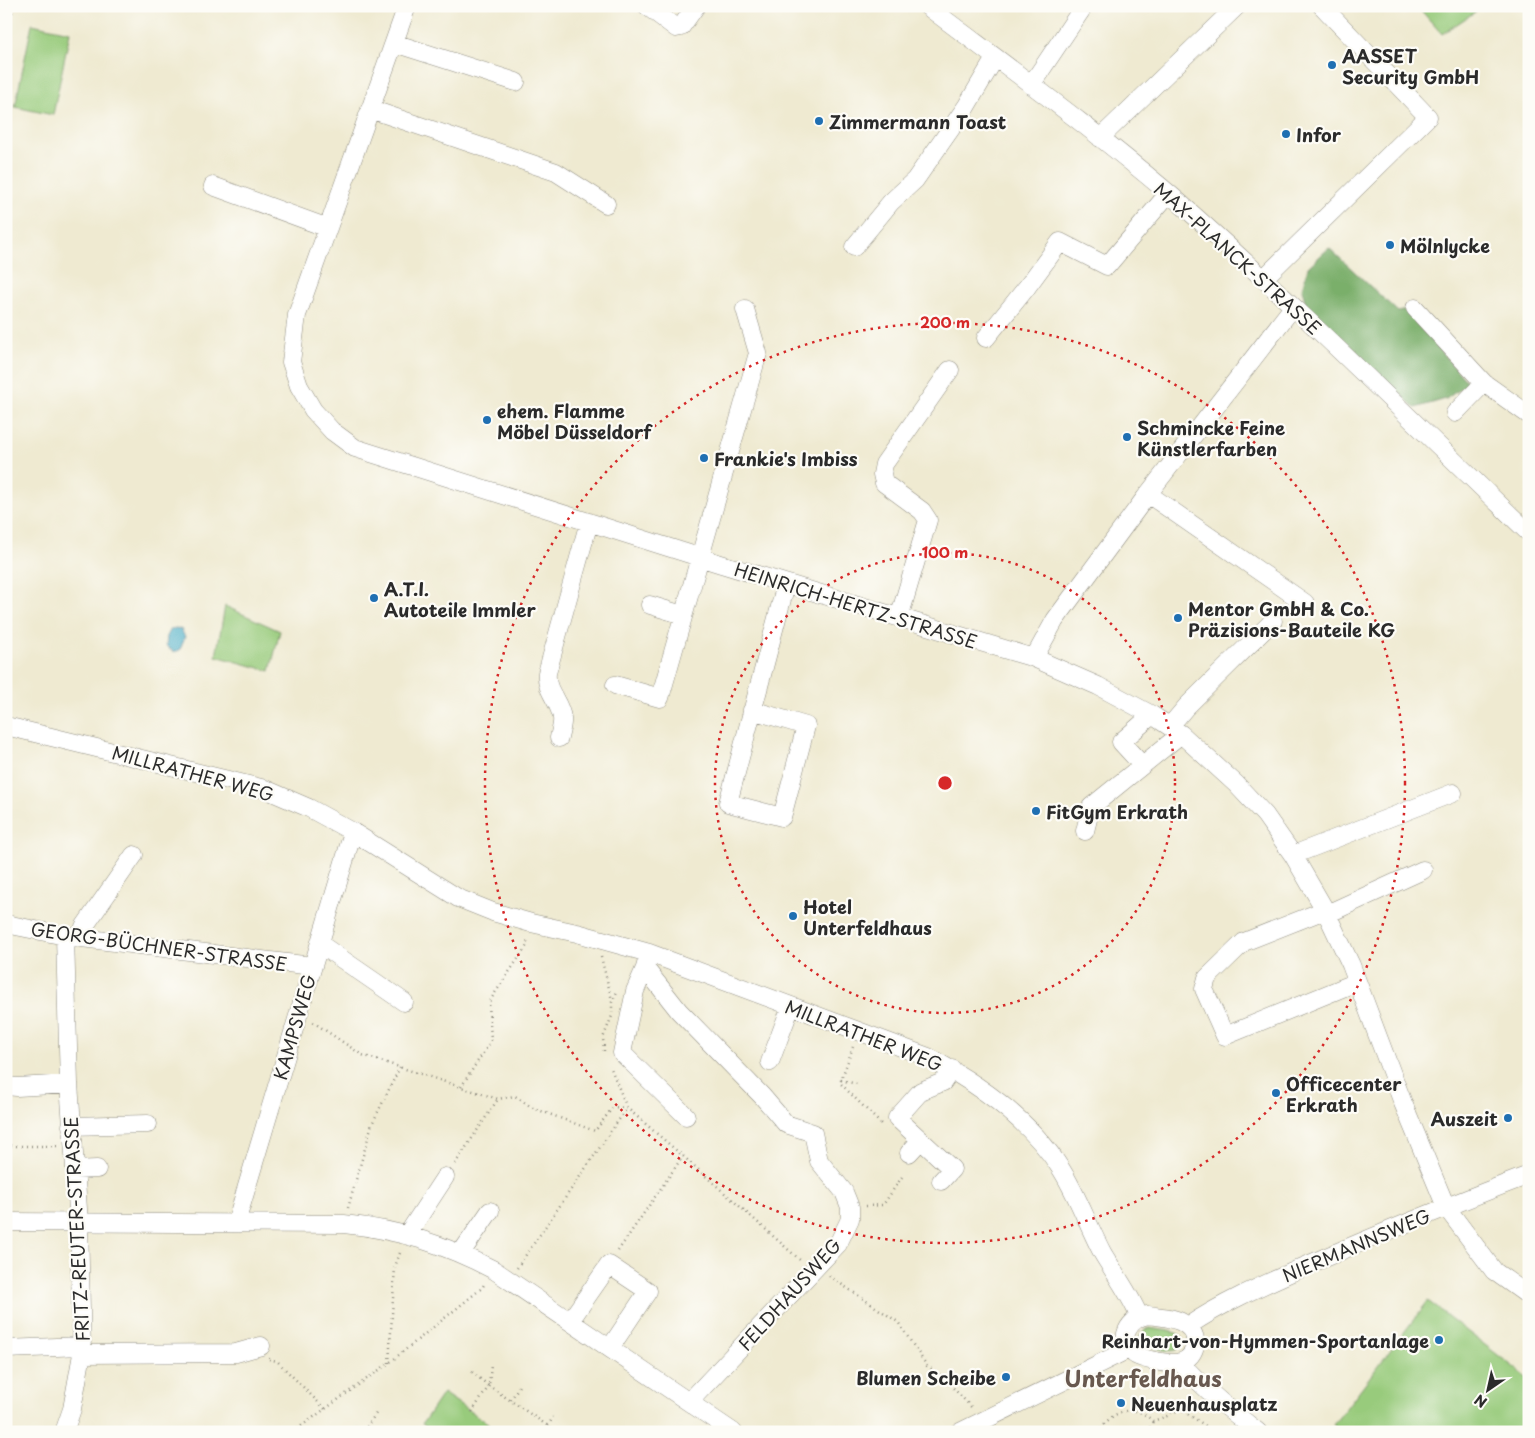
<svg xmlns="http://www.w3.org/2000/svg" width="1535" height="1438" font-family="'Playpen Sans',sans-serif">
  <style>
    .green { fill: #98cb7b; stroke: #627b53 }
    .forest { fill: #7aaf6b; stroke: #526d4b }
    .water { fill: #45abc4; stroke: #386b78 }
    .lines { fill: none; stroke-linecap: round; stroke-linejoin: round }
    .minor-casing { stroke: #8d8a7e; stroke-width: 19 }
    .path { stroke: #8d8a7e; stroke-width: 2.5; stroke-dasharray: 1 4; stroke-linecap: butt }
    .minor { stroke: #fff; stroke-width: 18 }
    .ring { fill: none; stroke: #d62828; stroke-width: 2.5; stroke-dasharray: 2.5 5 }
    .poi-dot { fill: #1f6fb2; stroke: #fdfcf7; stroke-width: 2 }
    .labels { text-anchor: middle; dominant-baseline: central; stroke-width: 4.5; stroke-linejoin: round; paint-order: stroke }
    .poi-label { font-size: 18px; font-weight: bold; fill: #2b2b2b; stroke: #fdfcf7; text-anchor: start }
    .street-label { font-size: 18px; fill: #2b2b2b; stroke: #fdfcf7 }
    .district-label { font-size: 22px; font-weight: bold; fill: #68584f; stroke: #fdfcf7 }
    .centre { fill: #d62828; stroke: #fdfcf7; stroke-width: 2.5 }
    .ring-label { font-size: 15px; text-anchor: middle; font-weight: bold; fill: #d62828; stroke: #fdfcf7; stroke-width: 4.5; stroke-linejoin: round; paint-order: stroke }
  </style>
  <rect width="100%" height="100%" fill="#fdfcf7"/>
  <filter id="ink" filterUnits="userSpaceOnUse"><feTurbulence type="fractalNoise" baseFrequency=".02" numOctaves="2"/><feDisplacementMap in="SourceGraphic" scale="10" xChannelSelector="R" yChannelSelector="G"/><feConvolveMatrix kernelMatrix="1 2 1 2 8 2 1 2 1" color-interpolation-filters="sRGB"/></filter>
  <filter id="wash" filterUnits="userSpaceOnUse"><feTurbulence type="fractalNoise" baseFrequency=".0096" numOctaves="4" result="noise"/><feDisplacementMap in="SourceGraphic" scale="20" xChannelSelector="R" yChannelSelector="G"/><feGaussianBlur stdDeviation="1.12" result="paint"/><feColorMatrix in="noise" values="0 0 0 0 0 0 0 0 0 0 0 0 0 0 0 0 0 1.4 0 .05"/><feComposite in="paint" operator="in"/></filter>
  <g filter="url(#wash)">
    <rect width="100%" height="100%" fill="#efead1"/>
    <path class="green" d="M1417 6H1484L1442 34Z
      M32 24 70 32 53 115 15 107Z
      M225 606 280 631 270 671 216 656Z
      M1428 1301 1529 1379V1432H1343L1333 1425Z
      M1149 1328C1158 1330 1168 1330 1176 1333 1185 1336 1185 1347 1176 1350 1169 1353 1144 1346 1140 1340V1336L1145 1329Z
      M443 1393 501 1432H433L422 1424Z"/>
    <path class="forest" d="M1329 248 1398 312 1405 310 1468 383 1446 399 1415 408 1306 305 1302 289 1308 267Z"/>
    <path class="water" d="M176 628 181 629 185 637 180 650 174 652 166 646 167 636 171 629Z"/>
  </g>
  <g filter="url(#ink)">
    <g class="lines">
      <defs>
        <path id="minor" d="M407 6 297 315 291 362 299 386 313 410 332 431 355 448 721 564 1034 658 1098 686 1152 715 1181 734 1236 784 1265 815 1293 855 1325 910 1351 965 1403 1103 1446 1207 1494 1271 1529 1296
          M647 6 676 28 681 27 696 6
          M927 6C1013 71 1100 134 1181 204 1301 310 1414 423 1529 533
          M394 43 516 82
          M1031 85 1084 6
          M370 109 556 172 606 204
          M1100 138 1237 6
          M213 186 328 228
          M854 247 891 202 915 180 966 107 995 58
          M1263 279 1428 117 1322 6
          M1415 308 1484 383 1529 415
          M986 338 1027 287 1060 242 1107 266 1168 194
          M1455 413 1484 383
          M1148 494 1305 603
          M650 605 683 615
          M899 618 928 520 922 511 884 483 882 474 884 464 950 370
          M1034 658 1055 620 1145 498 1293 307
          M615 685 660 698 758 353 745 309
          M752 710 806 726 782 817 728 803 786 584
          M6 726 265 789 309 808 353 832 458 898 493 912 531 923 577 933 649 953 928 1057C979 1084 1030 1120 1061 1169 1078 1196 1088 1226 1103 1254 1115 1274 1130 1294 1139 1316
          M1170 726 1186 707 1273 621
          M559 738C560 732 563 724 562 718 560 701 545 691 547 673L589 522
          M1142 765 1121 742 1152 715
          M1085 831 1091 807 1181 734
          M1293 855 1453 793
          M1325 910 1244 942 1207 978 1204 989 1225 1036 1357 982
          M1327 914 1423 870
          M6 924 65 936 312 966
          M83 938 84 927 134 855
          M320 944 404 1002
          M649 953 645 968 679 1011 762 1096 786 1124 813 1133 819 1161 844 1192 850 1207V1219L838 1244 689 1402
          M645 968 635 991 622 1053 686 1116
          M770 1062 791 1006
          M6 1086 17 1087 69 1084
          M71 1126 148 1124
          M909 1153 921 1140
          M75 1170 97 1169
          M941 1181 952 1169 897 1118 921 1091 943 1082 952 1069
          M6 1222 344 1224C400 1230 444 1244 494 1270L733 1432
          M236 1223 353 832
          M407 1235 445 1177
          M461 1253 490 1211
          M1148 1315C1160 1317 1176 1317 1186 1325 1204 1338 1194 1365 1171 1363 1163 1363 1140 1359 1134 1354 1116 1340 1129 1318 1148 1315Z
          M570 1321 609 1265 648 1291 610 1348
          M1188 1326C1225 1301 1268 1283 1310 1264 1382 1233 1455 1203 1529 1175
          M6 1349 82 1346
          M82 1354 236 1353 261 1346
          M1180 1362C1204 1389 1230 1410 1258 1432
          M64 1432 72 1409 82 1354 79 1223 69 1084 65 936
          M960 1432 1129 1349"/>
      </defs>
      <use href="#minor" class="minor-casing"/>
      <path class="path" d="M6 32 14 6
        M601 957 612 1000
        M6 1012 10 1014
        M313 1022 362 1055 498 1099 515 1096 533 1108 595 1131 613 1107 627 1108 683 1156 800 1260
        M853 1047 840 1083 881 1124
        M604 1051 603 1038 612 1016V1002L617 992
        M841 1080 857 1084
        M461 1087 491 1041 489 1002 526 947 528 940
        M6 1146H57
        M455 1164 498 1099
        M866 1206 883 1205 902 1177
        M348 1208 372 1124 400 1067
        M618 1251 683 1156
        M517 1268 627 1108 610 1066
        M829 1276 898 1322 927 1366 943 1377 973 1409
        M269 1359 277 1361 325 1409
        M389 1363 395 1267 401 1250
        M472 1372 489 1386 491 1365
        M511 1400 520 1384
        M472 1412 489 1386 557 1432
        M548 1426 553 1417
        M364 1431 377 1412
        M293 1432 389 1363 482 1288 485 1283
        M1098 1432C1107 1419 1122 1406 1139 1412 1144 1413 1149 1418 1153 1421L1167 1416 1180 1409 1215 1432
        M1148 1432 1153 1421"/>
      <use href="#minor" class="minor"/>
    </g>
  </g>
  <g class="ring">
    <circle cx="945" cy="783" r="230"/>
    <circle cx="945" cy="783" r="460"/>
  </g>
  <g class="poi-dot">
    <circle cx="1332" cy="65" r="5"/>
    <circle cx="819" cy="121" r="5"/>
    <circle cx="1286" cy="134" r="5"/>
    <circle cx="1390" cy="245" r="5"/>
    <circle cx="487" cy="420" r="5"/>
    <circle cx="1127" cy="437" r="5"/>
    <circle cx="704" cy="458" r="5"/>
    <circle cx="374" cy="598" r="5"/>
    <circle cx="1178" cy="618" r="5"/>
    <circle cx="1036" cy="811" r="5"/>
    <circle cx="793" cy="916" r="5"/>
    <circle cx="1276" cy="1093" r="5"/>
    <circle cx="1508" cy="1118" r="5"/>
    <circle cx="1439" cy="1340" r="5"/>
    <circle cx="1006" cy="1377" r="5"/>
    <circle cx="1121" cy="1403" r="5"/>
  </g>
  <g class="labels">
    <g class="poi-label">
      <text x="1342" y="55">AASSET<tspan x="1342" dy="21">Security GmbH</tspan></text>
      <text x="829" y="121">Zimmermann Toast</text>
      <text x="1296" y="134">Infor</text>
      <text x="1400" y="245">Mölnlycke</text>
      <text x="497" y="410">ehem. Flamme<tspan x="497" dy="21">Möbel Düsseldorf</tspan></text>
      <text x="1137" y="427">Schmincke Feine<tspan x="1137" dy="21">Künstlerfarben</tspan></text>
      <text x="714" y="458">Frankie's Imbiss</text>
      <text x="384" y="588">A.T.I.<tspan x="384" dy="21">Autoteile Immler</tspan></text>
      <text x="1188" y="608">Mentor GmbH &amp; Co.<tspan x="1188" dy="21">Präzisions-Bauteile KG</tspan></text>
      <text x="1046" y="811">FitGym Erkrath</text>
      <text x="803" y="906">Hotel<tspan x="803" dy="21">Unterfeldhaus</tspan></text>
      <text x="1286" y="1083">Officecenter<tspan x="1286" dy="21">Erkrath</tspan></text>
      <text x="1498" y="1118" text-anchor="end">Auszeit</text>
      <text x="1429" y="1340" text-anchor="end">Reinhart-von-Hymmen-Sportanlage</text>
      <text x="996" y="1377" text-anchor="end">Blumen Scheibe</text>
      <text x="1131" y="1403">Neuenhausplatz</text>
    </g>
    <g class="street-label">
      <text transform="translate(1238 258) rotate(42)">MAX-PLANCK-STRASSE</text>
      <text transform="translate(856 605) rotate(17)">HEINRICH-HERTZ-STRASSE</text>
      <text transform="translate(193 773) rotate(15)">MILLRATHER WEG</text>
      <text transform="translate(159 946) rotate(8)">GEORG-BÜCHNER-STRASSE</text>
      <text transform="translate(294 1027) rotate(-74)">KAMPSWEG</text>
      <text transform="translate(864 1035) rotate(21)">MILLRATHER WEG</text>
      <text transform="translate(76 1229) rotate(-93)">FRITZ-REUTER-STRASSE</text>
      <text transform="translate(1356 1245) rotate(-23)">NIERMANNSWEG</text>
      <text transform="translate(789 1294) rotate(-48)">FELDHAUSWEG</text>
    </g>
    <g class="district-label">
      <text x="1143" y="1377">Unterfeldhaus</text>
    </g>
  </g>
  <circle cx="945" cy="783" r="8" class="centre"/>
  <g class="ring-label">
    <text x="945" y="328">200 m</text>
    <text x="945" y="558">100 m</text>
  </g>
  <rect width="1535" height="1438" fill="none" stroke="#fdfcf7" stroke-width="25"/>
  <g transform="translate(1488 1390) rotate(214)" stroke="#fdfcf7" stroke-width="4" paint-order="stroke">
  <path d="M0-4L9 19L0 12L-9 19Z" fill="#2b2b2b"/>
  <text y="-8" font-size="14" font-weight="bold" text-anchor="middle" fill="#2b2b2b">N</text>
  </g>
</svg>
